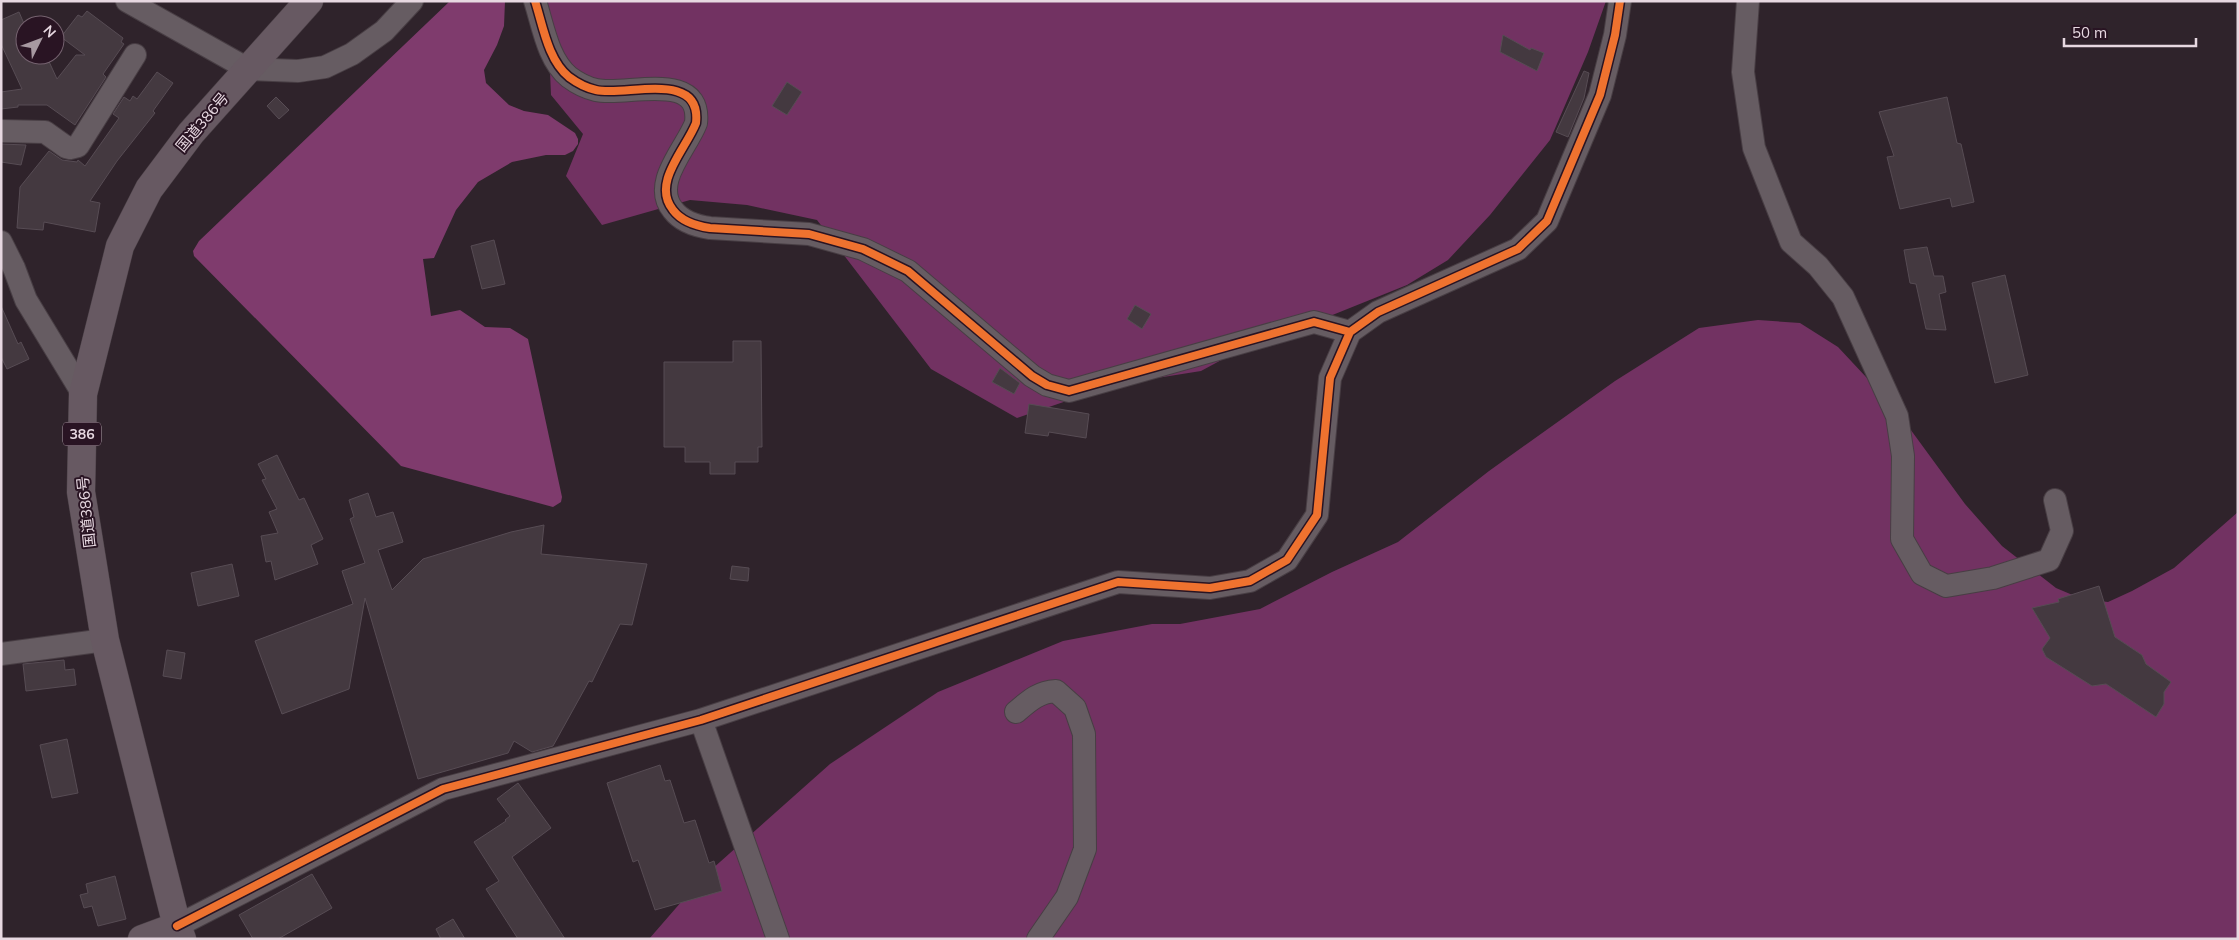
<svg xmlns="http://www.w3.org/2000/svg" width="2239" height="940" font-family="Mulish,'Noto Sans JP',sans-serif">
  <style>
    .forest { fill: #723262 }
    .water { fill: #7f3b6d }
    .building { fill: #443940; stroke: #574c54 }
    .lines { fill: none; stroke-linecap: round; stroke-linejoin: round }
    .minor-casing { stroke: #483e44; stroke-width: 24 }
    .highway-casing { stroke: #483e44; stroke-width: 29 }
    .minor { stroke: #665c62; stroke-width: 22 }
    .highway { stroke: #675962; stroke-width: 28 }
    .cycleway-casing { stroke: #291423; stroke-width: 11 }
    .cycleway { stroke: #ef722f; stroke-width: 8 }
    .labels { text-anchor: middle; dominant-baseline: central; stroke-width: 4; stroke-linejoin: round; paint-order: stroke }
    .shield { fill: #291423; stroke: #ae9da8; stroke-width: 1 }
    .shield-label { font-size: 14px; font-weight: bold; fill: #e7d8e1 }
    .street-label { font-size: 15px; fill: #e7d8e1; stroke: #291423 }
  </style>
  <rect width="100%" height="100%" fill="#2f232b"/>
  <path class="forest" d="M526 1H1606L1588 52 1550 140 1490 215 1448 260 1407 285 1325 318 1264 337 1201 371 1113 385 1017 418 931 369 817 220 747 205 690 200 602 225 566 176 583 134 551 95 549 48Z
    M1758 320 1800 323 1838 347 1894 407 1965 504 2002 546 2056 588 2082 599 2108 602 2132 591 2174 568 2238 512V939H649L702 878 830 764 938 692 1063 641 1152 624H1180L1260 609 1332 572 1398 542 1489 471 1615 381 1699 328Z"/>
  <path class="water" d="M450 1H505L504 26 497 45 484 70 486 83 509 105 524 111 548 115 575 133 578 139V144L573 151 565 155H546L512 162 478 182 456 210 434 258 423 259 431 316 460 310 485 327 510 328 528 339 562 497 561 502 553 507 401 466 194 256 193 251 199 241Z"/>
  <path class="building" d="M87 11 123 38 121 42 124 44 103 74 106 77 75 125 47 105H18V107L1 109V92L22 89 1 44V20L19 12 25 26V55H46L57 79 76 55H85L61 37 78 15 82 17Z
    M1503 35 1530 50 1531 48 1544 53 1537 71 1500 52Z
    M1584 71 1589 73 1584 98 1568 137 1556 132Z
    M157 72 173 83 153 111 155 113 117 161 90 201 100 203 95 232 44 222 43 230 17 228 20 187 49 151 62 160 77 162 78 160 85 166 119 118 113 114 124 97 130 101 133 96 137 99Z
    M787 82 802 92 787 115 772 106Z
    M276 97 289 110 279 119 267 106Z
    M1947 97 1957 143 1961 144 1974 202 1952 207 1950 198 1900 209 1887 157 1894 156 1879 112Z
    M1 144 26 145 21 165 1 162Z
    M494 240 505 284 482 289 471 246Z
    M1927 247 1934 276H1943L1946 292 1939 294 1946 330 1926 329 1916 284 1910 283 1904 250Z
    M2005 275 2028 375 1995 383 1972 283Z
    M1135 305 1151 314 1142 329 1127 319Z
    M1 306 18 344 21 342 29 359 7 369 1 357Z
    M733 341H761L762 447H758V462H735V474H710V462H685V447H664V362H733Z
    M1000 368 1020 383 1014 394 992 382Z
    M1029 404 1089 414 1086 438 1049 432 1048 436 1025 433Z
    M277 455 299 500 304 498 323 539 311 545 318 564 275 580 271 561 266 562 261 536 278 533 269 512 277 509 262 480 266 479 258 464Z
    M368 493 376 517 393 512 403 542 378 550 392 590 423 559 511 532 544 525 541 554 647 564 632 625 620 624 592 682 589 681 553 746 532 752 514 741 508 753 418 779 365 598 349 689 282 714 255 641 353 604 342 571 365 563 350 519 354 517 349 500Z
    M232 564 239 596 198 606 191 573Z
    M732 566 749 568 748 581 730 579Z
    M2099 586 2115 637 2142 655 2146 664 2171 682 2164 692V704L2156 717 2106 684 2092 686 2046 657 2042 649 2050 638 2032 608 2059 602 2058 599Z
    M167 650 185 653 181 679 163 676Z
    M64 660 65 670 74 669 76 685 26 691 23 664Z
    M67 739 78 793 52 798 40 745Z
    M660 765 665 781 670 780 684 823 695 820 709 863 714 861 722 891 655 910 638 860 633 862 607 783Z
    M518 783 551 828 512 857 565 939H518L486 889 499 881 474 842 506 821 505 820 510 816 497 799Z
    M312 874 332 908 278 939H253L239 915Z
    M115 876 126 919 98 926 92 906 84 908 80 895 88 893 86 884Z
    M453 919 465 939H441L436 929Z"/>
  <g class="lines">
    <defs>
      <path id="minor" d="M127 1 248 69 298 71 325 67 352 54 384 31 412 1
        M535 1C543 26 548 60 569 77 577 83 587 88 596 90 625 97 702 69 696 123 686 149 651 183 673 210 682 222 696 226 710 228L809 234 863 249 908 271 1032 376 1047 385 1069 391 1314 322 1350 332
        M1748 1 1743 72 1754 148 1791 242 1818 266 1843 297 1897 416 1903 456 1902 539 1922 574 1946 586 1993 578 2049 560 2062 531 2055 500
        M1 131 45 132 66 147 70 148 78 146 135 55
        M1 242 14 268 26 300 83 394
        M1 654 105 640
        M1016 712C1029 701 1038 692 1056 691L1075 708 1084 734 1085 849 1067 897 1038 939
        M701 720 778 939
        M177 926 443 789 701 720 1118 582 1210 588 1250 581 1287 560 1317 515 1330 378 1350 332 1378 312 1518 249 1547 221 1600 95 1615 35 1620 1"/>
      <path id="highway" d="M142 939 177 926
        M182 939 177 926 105 640 81 492 83 394 120 246 149 189 191 133 309 1"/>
    </defs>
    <use href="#minor" class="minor-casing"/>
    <use href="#highway" class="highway-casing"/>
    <use href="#minor" class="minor"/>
    <use href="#highway" class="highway"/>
    <defs>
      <path id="cycleway" d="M535 1C543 26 548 60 569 77 577 83 587 88 596 90 625 97 702 69 696 123 686 149 651 183 673 210 682 222 696 226 710 228L809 234 863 249 908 271 1032 376 1047 385 1069 391 1314 322 1350 332
        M177 926 443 789 701 720 1118 582 1210 588 1250 581 1287 560 1317 515 1330 378 1350 332 1378 312 1518 249 1547 221 1600 95 1615 35 1620 1"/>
    </defs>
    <use href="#cycleway" class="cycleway-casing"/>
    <use href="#cycleway" class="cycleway"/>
  </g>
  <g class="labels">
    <rect class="shield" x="63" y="422.5" width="38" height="23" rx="4"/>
    <g class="shield-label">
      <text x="82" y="434">386</text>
    </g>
    <g class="street-label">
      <text transform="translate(202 122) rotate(-50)">国道386号</text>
      <text transform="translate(86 512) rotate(-96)">国道386号</text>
    </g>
  </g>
  <rect width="2239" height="940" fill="none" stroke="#e7d8e1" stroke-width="5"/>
  <g transform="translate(40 40) rotate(48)"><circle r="24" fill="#291423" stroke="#75626f"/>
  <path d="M0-4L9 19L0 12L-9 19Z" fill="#a799a1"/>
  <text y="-8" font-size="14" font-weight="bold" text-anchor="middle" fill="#e7d8e1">N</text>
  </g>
  <path d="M2064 38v8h132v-8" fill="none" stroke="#e7d8e1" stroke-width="2.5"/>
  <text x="2072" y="38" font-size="15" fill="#e7d8e1" stroke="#291423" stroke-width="4" paint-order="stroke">50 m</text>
</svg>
